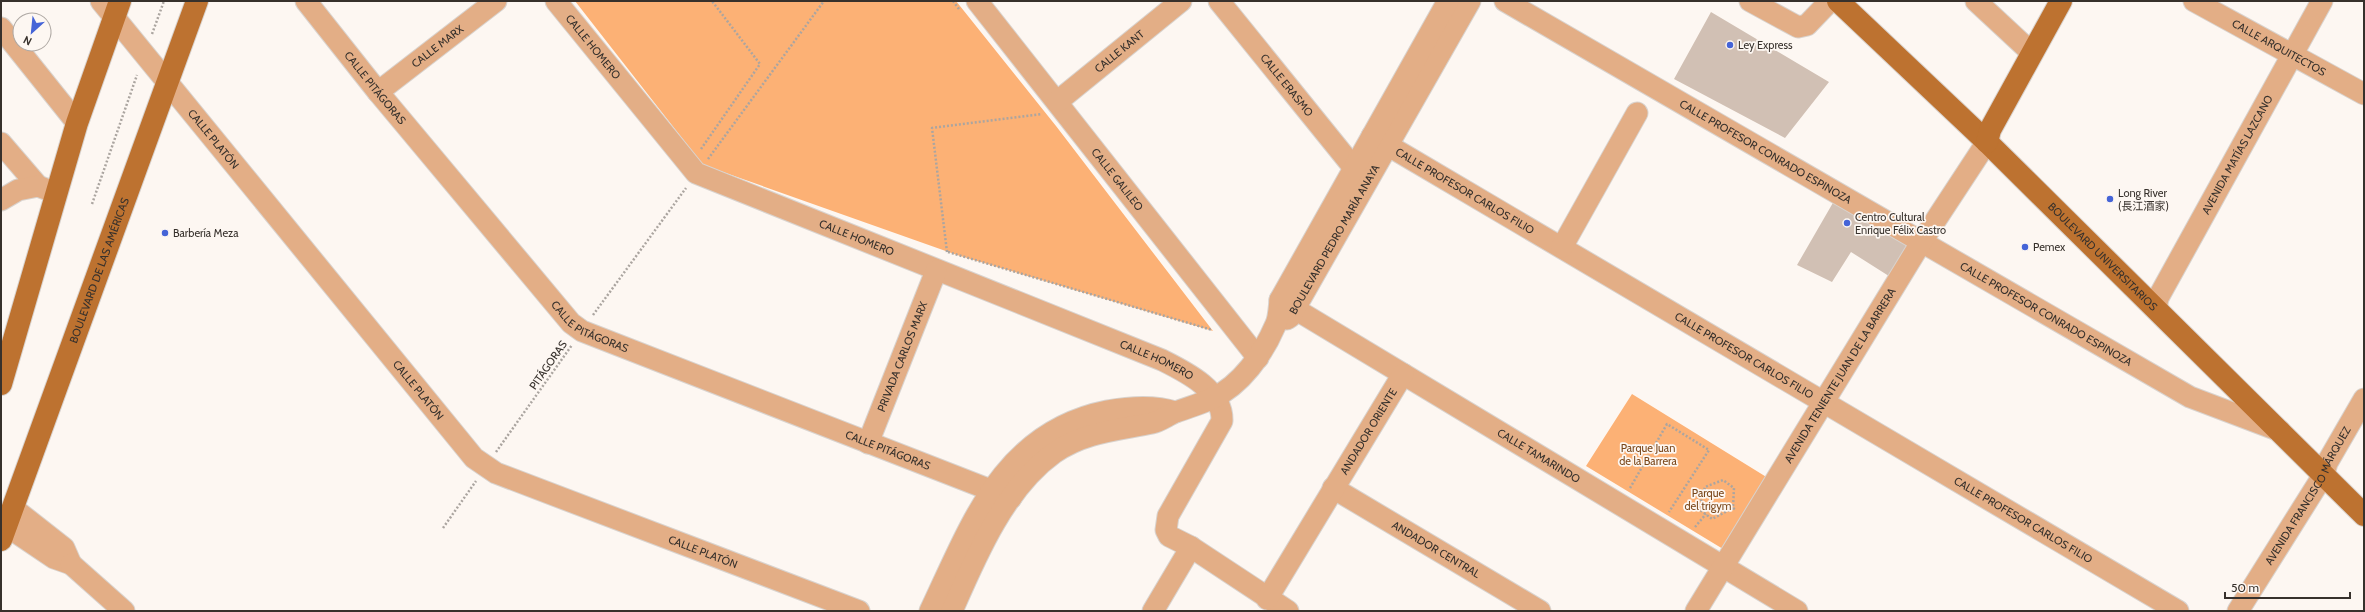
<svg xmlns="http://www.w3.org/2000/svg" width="2365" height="612" font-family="Cabin,'Noto Sans SC',sans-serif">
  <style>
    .green { fill: #fcb175 }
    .building { fill: #d1c0b4 }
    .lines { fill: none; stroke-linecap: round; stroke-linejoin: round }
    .minor-casing { stroke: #d9d3ce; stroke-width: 23 }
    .major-casing { stroke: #d9d3ce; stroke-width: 24 }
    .path { stroke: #aba5a0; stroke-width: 2.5; stroke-dasharray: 2 2; stroke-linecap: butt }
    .minor { stroke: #e3ae86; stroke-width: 21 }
    .major { stroke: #bd7230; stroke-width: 22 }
    .poi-dot { fill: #4564d7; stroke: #fdf7f2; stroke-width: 1.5 }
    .labels { text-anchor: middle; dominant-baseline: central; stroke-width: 3.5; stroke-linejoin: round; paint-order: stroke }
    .poi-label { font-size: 11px; fill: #37312c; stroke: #fdf7f2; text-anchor: start }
    .street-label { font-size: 11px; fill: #37312c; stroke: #fdf7f2 }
    .park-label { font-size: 11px; fill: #7a471a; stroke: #fdf7f2 }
  </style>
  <rect width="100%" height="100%" fill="#fdf7f2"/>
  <path class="green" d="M575 1H956L1056 126 1213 331 957 255 703 165Z
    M1632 394 1768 478 1728 552 1586 466Z"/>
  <path class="building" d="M1711 12 1829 82 1785 138 1674 79Z
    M1834 201 1913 245 1892 278 1851 252 1832 282 1797 265Z"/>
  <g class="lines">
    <defs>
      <g id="minor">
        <path id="s1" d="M101 1 474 458 496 473 859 611"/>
        <path id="s2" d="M306 1 378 92 571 323 582 331 1011 498"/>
        <path id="s3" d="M556 1 696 173 1162 360C1186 372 1223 390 1222 421L1168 516 1166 530 1169 536 1191 547 1288 611"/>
        <path id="s4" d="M977 1 1258 358"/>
        <path id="s5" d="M1219 1 1354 168"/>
        <path id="s6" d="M1505 1 2190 397 2280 431"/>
        <path d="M1750 1 1798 27 1807 25 1830 1"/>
        <path d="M1976 1 2032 53"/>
        <path id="s7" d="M2194 1 2364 94"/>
        <path d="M1 28 77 123"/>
        <path id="s8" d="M378 92 496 1"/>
        <path id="s9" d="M1058 101 1181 1"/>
        <path id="s10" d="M1372 136 2178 611"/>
        <path d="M1 143 38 186 56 193"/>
        <path d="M1 200 18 190 38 186"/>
        <path d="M1562 247 1637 113"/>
        <path id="s11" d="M1280 300 1797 611"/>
        <path id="s12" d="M2156 309 2158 298 2322 1"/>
        <path id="s13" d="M1287 319 1290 317 1470 1"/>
        <path id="s14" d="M868 443 936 271"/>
        <path id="s15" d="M1333 488 1540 611"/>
        <path d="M5 525 54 558 71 564 64 548 13 508"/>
        <path d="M71 564 124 611"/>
        <path id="s16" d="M1267 599 1403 374"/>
        <path d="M930 611C971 525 1002 432 1107 411 1129 407 1154 405 1175 412"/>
        <path d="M952 611C976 556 1004 489 1054 453 1084 432 1118 430 1152 423 1161 421 1168 415 1176 412 1189 407 1201 404 1213 398 1241 385 1263 354 1275 326 1279 319 1279 308 1280 300L1448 1"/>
        <path d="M1153 611 1191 547"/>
        <path id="s17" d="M1696 611 1922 241 1987 142"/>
        <path id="s18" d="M2238 611 2324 474 2327 463 2364 399"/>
      </g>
      <g id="major">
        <path id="s19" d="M1838 1 1987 142 2364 515"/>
        <path d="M1987 142 1990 130 2061 1"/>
        <path d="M1 384 77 123 120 1"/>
        <path id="s20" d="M1 540 197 1"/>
      </g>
    </defs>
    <use href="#minor" class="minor-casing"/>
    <use href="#major" class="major-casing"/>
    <path class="path" d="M953 1 959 9
      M152 34 164 1
      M701 149 760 64 712 1
      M708 159 824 1
      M92 204 137 75
      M947 252 932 128 1042 114
      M948 252 1212 330
      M593 315 686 188
      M496 452 572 345
      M1630 488 1667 424 1709 450 1669 512
      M1733 508 1712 519 1699 509 1705 487 1723 480 1734 488 1733 508 1736 510
      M1695 527 1706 514
      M443 528 476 481"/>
    <use href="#minor" class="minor"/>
    <use href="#major" class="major"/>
  </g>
  <g class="poi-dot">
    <circle cx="1730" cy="45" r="4"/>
    <circle cx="2110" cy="199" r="4"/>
    <circle cx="1847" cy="223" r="4"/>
    <circle cx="165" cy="233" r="4"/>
    <circle cx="2025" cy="247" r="4"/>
  </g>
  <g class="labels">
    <g class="poi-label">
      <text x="1738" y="45">Ley Express</text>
      <text x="2118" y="193">Long River<tspan x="2118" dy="13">(長江酒家)</tspan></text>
      <text x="1855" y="217">Centro Cultural<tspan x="1855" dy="13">Enrique Félix Castro</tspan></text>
      <text x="173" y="233">Barbería Meza</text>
      <text x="2033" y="247">Pemex</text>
    </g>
    <g class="street-label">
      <text stroke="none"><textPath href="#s8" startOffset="75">CALLE MARX</textPath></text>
      <text stroke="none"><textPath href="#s3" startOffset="59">CALLE HOMERO</textPath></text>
      <text stroke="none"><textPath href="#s7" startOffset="97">CALLE ARQUITECTOS</textPath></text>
      <text stroke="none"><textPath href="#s9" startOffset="79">CALLE KANT</textPath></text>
      <text stroke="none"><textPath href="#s5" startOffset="108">CALLE ERASMO</textPath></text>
      <text stroke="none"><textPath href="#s2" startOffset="111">CALLE PITÁGORAS</textPath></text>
      <text stroke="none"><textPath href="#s1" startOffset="178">CALLE PLATÓN</textPath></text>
      <text stroke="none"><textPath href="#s6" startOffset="301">CALLE PROFESOR CONRADO ESPINOZA</textPath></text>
      <text stroke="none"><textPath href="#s12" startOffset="175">AVENIDA MATÍAS LAZCANO</textPath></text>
      <text stroke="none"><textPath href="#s4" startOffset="227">CALLE GALILEO</textPath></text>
      <text stroke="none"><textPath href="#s10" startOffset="108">CALLE PROFESOR CARLOS FILIO</textPath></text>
      <text stroke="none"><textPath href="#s3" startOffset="395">CALLE HOMERO</textPath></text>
      <text stroke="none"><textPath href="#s13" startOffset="93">BOULEVARD PEDRO MARÍA ANAYA</textPath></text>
      <text stroke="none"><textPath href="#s19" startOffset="368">BOULEVARD UNIVERSITARIOS</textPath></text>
      <text stroke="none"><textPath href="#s20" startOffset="287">BOULEVARD DE LAS AMÉRICAS</textPath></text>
      <text stroke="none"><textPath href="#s6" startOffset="625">CALLE PROFESOR CONRADO ESPINOZA</textPath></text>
      <text stroke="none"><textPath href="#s2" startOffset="435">CALLE PITÁGORAS</textPath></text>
      <text stroke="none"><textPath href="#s10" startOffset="432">CALLE PROFESOR CARLOS FILIO</textPath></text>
      <text stroke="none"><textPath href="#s14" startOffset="93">PRIVADA CARLOS MARX</textPath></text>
      <text stroke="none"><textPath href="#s3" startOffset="719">CALLE HOMERO</textPath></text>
      <text transform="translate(548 365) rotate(-55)">PITÁGORAS</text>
      <text stroke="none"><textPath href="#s17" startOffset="276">AVENIDA TENIENTE JUAN DE LA BARRERA</textPath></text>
      <text stroke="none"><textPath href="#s1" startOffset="502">CALLE PLATÓN</textPath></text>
      <text stroke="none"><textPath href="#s16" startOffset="196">ANDADOR ORIENTE</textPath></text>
      <text stroke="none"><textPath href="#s2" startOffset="759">CALLE PITÁGORAS</textPath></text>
      <text stroke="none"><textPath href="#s11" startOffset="302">CALLE TAMARINDO</textPath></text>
      <text stroke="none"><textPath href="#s18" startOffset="135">AVENIDA FRANCISCO MÁRQUEZ</textPath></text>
      <text stroke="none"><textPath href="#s10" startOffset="756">CALLE PROFESOR CARLOS FILIO</textPath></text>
      <text stroke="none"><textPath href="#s15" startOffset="120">ANDADOR CENTRAL</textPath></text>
      <text stroke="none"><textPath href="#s1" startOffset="838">CALLE PLATÓN</textPath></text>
    </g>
    <g class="park-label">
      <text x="1648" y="448">Parque Juan<tspan x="1648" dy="13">de la Barrera</tspan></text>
      <text x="1708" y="493">Parque<tspan x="1708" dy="13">del trigym</tspan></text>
    </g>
  </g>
  <rect width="2365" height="612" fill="none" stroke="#37312c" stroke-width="4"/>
  <g transform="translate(32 32) rotate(207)"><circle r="19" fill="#fdf7f2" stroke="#aea8a3"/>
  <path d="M0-3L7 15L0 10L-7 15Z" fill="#4564d7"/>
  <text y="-6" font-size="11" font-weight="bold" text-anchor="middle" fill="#37312c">N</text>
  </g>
  <path d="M2225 592v6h125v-6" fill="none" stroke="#37312c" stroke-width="2"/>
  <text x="2231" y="592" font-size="12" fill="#37312c" stroke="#fdf7f2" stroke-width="3" paint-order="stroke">50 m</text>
</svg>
